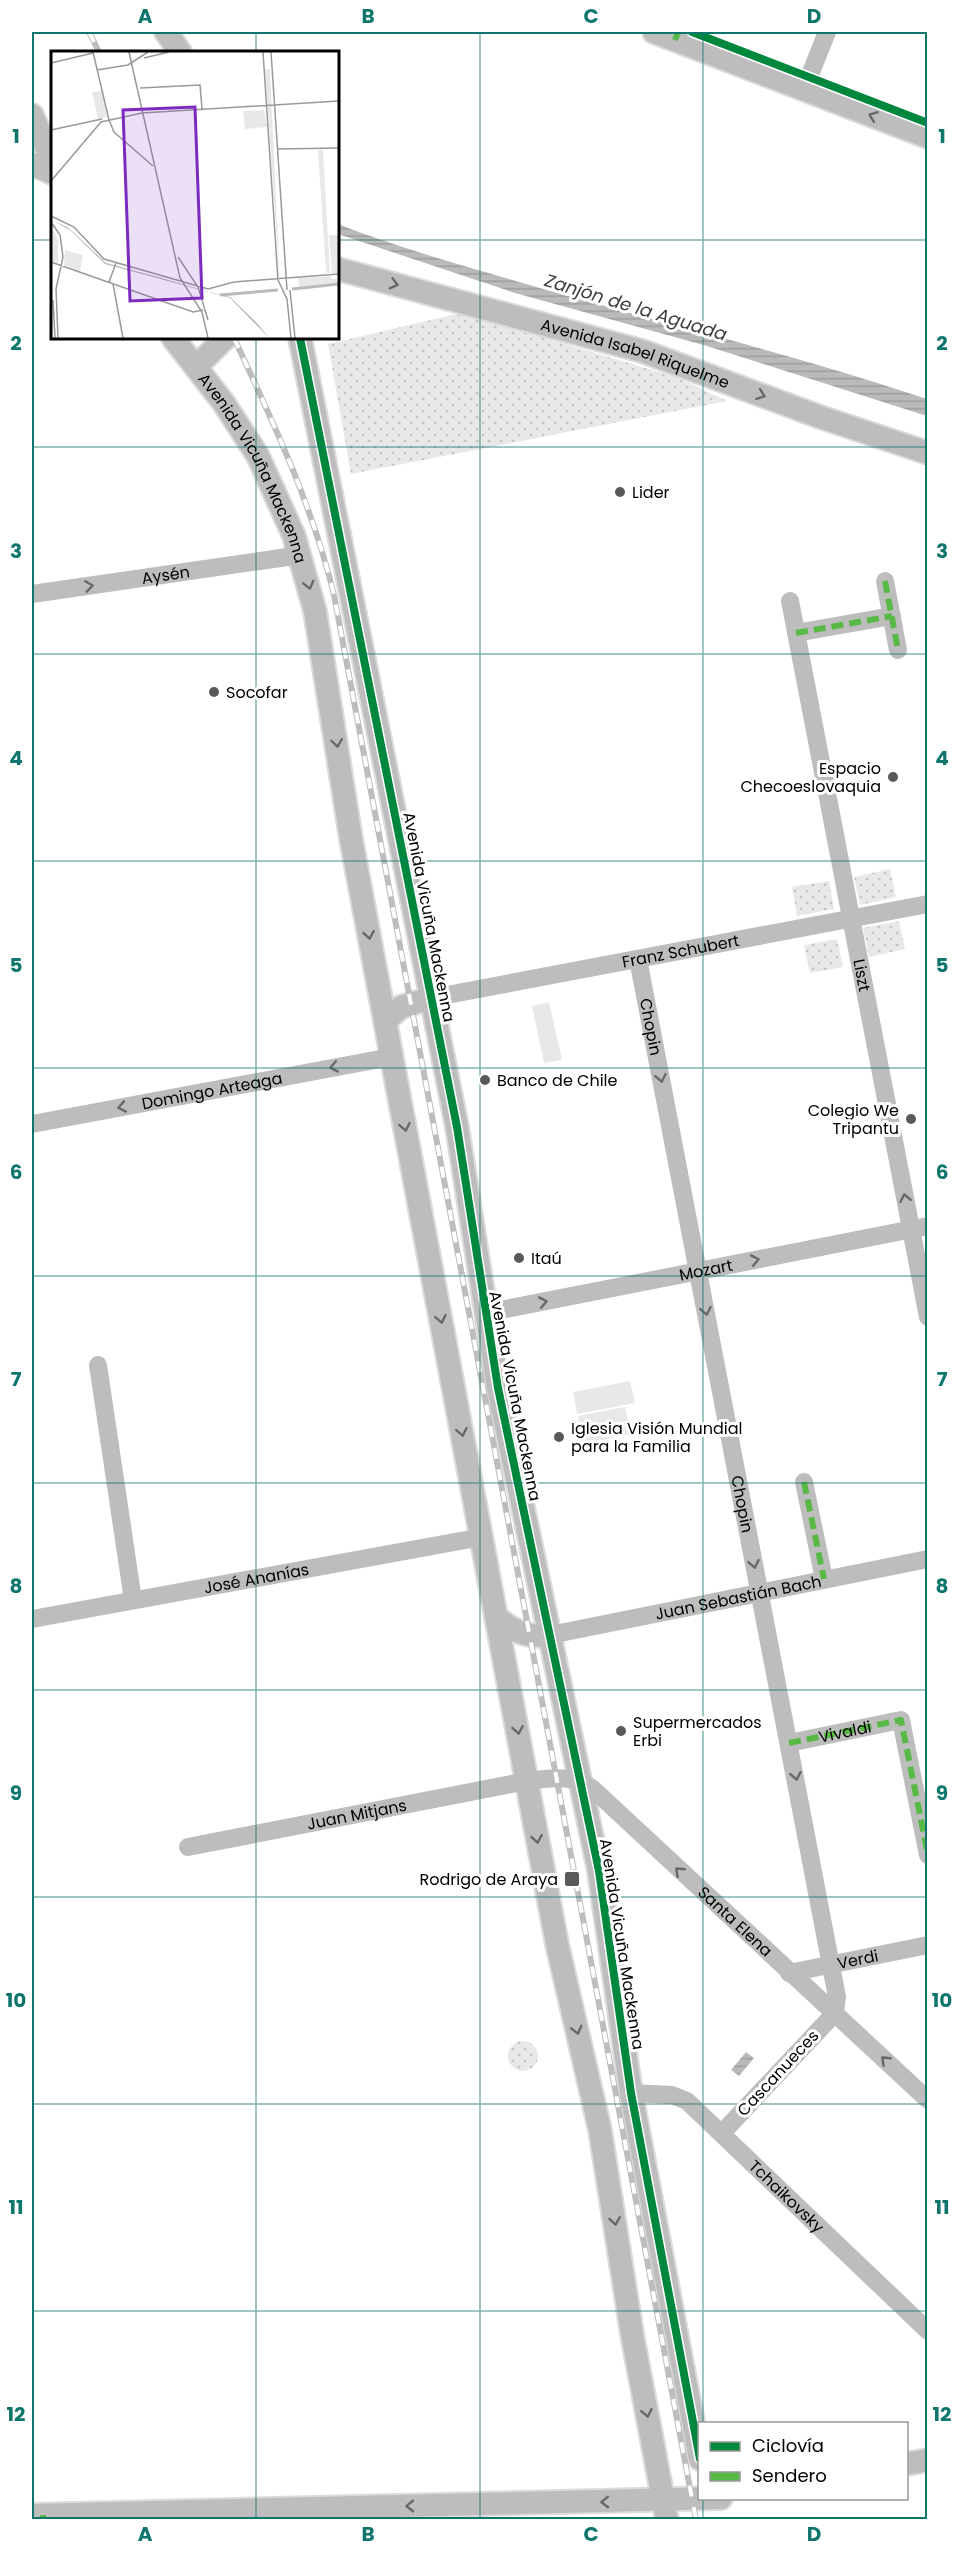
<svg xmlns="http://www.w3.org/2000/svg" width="959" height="2551" font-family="Poppins,sans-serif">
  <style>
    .grass { fill: url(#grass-dots) }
    .garden { fill: #e8e8e8 }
    .water { fill: url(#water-rules) }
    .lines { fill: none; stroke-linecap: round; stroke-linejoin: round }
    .major-casing { stroke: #dbdbdb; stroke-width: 26 }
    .minor { stroke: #bdbdbd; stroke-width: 18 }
    .major { stroke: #bdbdbd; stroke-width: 22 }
    .rail-casing { stroke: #bdbdbd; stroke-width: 6 }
    .rail { stroke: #fff; stroke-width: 4; stroke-dasharray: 11; stroke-linecap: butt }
    .quiet { stroke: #58b947; stroke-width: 6; stroke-dasharray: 12 6; stroke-linecap: butt }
    .cycleway-casing { stroke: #fff; stroke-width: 11 }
    .cycleway { stroke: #00873e; stroke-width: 8 }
    .oneway { stroke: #686868 }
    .grid { fill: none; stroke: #0f766e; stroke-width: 1.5; stroke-opacity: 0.55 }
    .poi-dot { fill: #595959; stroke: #fff; stroke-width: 2 }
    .labels { text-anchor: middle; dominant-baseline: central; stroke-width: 6; stroke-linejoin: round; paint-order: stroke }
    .street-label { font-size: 16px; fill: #000; stroke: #fff }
    .poi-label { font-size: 16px; fill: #000; stroke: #fff; text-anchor: start }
    .water-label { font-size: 18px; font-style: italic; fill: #3e3e3e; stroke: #fff }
    .inset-river { fill: none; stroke: #bababa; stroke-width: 3 }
    .inset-road { fill: none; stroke: #999; stroke-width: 1.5 }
    .view { fill: #7b2cbf; fill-opacity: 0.15; stroke: #7b2cbf; stroke-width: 3 }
    .inset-edge { fill: none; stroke: #000; stroke-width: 3 }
    .neatline { fill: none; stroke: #0f766e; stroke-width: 2 }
    .grid-label { font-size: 20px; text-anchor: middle; font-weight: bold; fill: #0f766e }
  </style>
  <defs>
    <pattern id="grass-dots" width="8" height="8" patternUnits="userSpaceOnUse" patternTransform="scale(1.5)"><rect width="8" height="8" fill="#e8e8e8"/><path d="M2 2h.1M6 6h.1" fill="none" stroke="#c5c5c5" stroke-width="1.8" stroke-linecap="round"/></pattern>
    <pattern id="water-rules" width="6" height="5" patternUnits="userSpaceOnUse" patternTransform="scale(1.5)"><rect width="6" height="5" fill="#bababa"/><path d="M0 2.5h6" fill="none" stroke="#9e9e9e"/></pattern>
  </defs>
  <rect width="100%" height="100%" fill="#fff"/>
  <path class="grass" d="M461 313 676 377 727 401 351 474 328 344Z
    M890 869 896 897 860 905 854 877Z
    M829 881 834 909 797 916 792 887Z
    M899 921 905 949 869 957 863 928Z
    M837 939 843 967 810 973 804 945Z
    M508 2056a15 15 0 1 1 30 0a15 15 0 1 1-30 0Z"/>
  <path class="garden" d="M549 1002 562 1060 544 1063 532 1006Z
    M630 1381 635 1403 577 1414 573 1392Z
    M625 1407 631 1434 583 1444 578 1416Z"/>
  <path class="water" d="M338 224C391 245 447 261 502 277 644 319 788 352 927 399V416L707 346 515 293 338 234Z
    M746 2052 754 2058 739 2076 731 2070Z"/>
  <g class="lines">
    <defs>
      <g id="major">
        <path d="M166 32 180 52"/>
        <path d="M654 32 928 137"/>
        <path d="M32 115 52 161"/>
        <path d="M32 164 52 173"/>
        <path id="s12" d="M338 269 642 351 823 418 928 453"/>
        <path id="s13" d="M173 338 223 402 258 456 294 536 315 611 351 839 385 1021 557 1944 600 2130 632 2334 667 2520"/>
        <path d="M300 338 457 1127 498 1388 599 1871 631 2093 700 2459"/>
        <path d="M196 367 225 338"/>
        <path d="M385 1021 401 1007 431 998"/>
        <path d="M497 1617C512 1632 529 1638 550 1635"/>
        <path d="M906 2464 928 2460"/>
        <path d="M32 2515 721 2498"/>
      </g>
    </defs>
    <use href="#major" class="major-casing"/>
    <g class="minor">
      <path d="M804 90 827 32"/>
      <path d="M885 581 898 650"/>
      <path id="s1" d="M32 594 301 555"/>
      <path id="s2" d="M790 601 928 1317"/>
      <path d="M796 633 892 616"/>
      <path id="s3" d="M638 959 837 1997 835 2013 722 2133"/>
      <path id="s4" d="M431 998 928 904"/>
      <path id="s5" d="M32 1124 391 1057"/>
      <path id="s6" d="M485 1313 928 1226"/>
      <path d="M98 1365 133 1600"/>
      <path d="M804 1482 824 1579"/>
      <path id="s7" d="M32 1619 482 1537"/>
      <path id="s8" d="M550 1635 928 1559"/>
      <path d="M789 1743 901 1720 928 1855"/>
      <path id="s9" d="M188 1847 527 1781C551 1778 572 1774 593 1789L928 2100"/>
      <path id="s10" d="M789 1973 928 1945"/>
      <path id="s11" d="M631 2093 672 2095 687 2101 928 2331"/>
    </g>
    <use href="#major" class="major"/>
    <defs>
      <path id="rail" d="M89 32 99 52
        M234 338C273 422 312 504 334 595L696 2520"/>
    </defs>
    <use href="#rail" class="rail-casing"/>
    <use href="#rail" class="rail"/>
    <g class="quiet">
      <path d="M675 40 678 32"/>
      <path d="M885 581 898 650"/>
      <path d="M796 633 892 616"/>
      <path d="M804 1482 824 1579"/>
      <path id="s14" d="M789 1743 901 1720 928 1855"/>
      <path d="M43 2515V2520"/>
    </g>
    <defs>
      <path id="cycleway" d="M692 32 928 123
        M300 338 457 1127 498 1388 599 1871 631 2093 700 2459"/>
    </defs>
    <use href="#cycleway" class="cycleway-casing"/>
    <use href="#cycleway" class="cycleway"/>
  </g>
  <defs><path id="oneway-chevron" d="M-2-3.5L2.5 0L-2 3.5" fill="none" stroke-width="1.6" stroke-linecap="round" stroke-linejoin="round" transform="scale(1.5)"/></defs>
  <g class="oneway">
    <use href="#oneway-chevron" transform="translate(873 116) rotate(-159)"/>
    <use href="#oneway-chevron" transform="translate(394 284) rotate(15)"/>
    <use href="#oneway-chevron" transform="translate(761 395) rotate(21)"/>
    <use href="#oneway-chevron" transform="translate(309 585) rotate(76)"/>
    <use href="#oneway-chevron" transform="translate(89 586) rotate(-8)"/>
    <use href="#oneway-chevron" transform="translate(337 743) rotate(82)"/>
    <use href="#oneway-chevron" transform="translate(369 935) rotate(80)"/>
    <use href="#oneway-chevron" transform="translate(334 1067) rotate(169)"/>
    <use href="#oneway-chevron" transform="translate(661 1078) rotate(79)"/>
    <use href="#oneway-chevron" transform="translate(122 1107) rotate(169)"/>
    <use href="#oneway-chevron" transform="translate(405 1127) rotate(79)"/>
    <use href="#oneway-chevron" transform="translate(905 1198) rotate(-101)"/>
    <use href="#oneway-chevron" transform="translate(755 1260) rotate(-11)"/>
    <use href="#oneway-chevron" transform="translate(543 1302) rotate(-11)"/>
    <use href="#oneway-chevron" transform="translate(706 1311) rotate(79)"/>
    <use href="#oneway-chevron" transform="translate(441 1319) rotate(79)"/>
    <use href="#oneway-chevron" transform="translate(462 1432) rotate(79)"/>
    <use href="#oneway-chevron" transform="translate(754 1564) rotate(79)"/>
    <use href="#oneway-chevron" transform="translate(518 1730) rotate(80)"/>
    <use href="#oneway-chevron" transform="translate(796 1776) rotate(79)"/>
    <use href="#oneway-chevron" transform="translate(537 1839) rotate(80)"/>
    <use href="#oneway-chevron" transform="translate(679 1871) rotate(-137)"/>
    <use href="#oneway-chevron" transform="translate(577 2030) rotate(76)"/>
    <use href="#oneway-chevron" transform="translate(885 2060) rotate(-137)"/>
    <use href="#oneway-chevron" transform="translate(615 2221) rotate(81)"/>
    <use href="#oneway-chevron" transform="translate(647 2413) rotate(79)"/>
    <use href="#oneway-chevron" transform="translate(605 2502) rotate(179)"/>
    <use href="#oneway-chevron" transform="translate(410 2506) rotate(179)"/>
  </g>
  <path class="grid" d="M256 32V52M480 32V2520M703 32V2424M32 240H52M338 240H928M256 338V2520M32 447H928M32 654H928M32 861H928M32 1068H928M32 1276H928M32 1483H928M32 1690H928M32 1897H928M32 2104H928M32 2311H928M703 2498V2520"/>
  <g class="poi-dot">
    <circle cx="620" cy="492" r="6"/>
    <circle cx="214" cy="692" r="6"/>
    <circle cx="893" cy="777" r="6"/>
    <circle cx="485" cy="1080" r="6"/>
    <circle cx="911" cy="1119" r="6"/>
    <circle cx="519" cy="1258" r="6"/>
    <circle cx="559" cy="1437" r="6"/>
    <circle cx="621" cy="1731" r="6"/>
    <rect x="564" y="1871" width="16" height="16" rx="3"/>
  </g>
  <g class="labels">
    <g class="street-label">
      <text stroke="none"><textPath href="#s12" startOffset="309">Avenida Isabel Riquelme</textPath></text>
      <text stroke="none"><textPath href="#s13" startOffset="154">Avenida Vicuña Mackenna</textPath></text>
      <text stroke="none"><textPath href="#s1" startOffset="135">Aysén</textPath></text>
      <text transform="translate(429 917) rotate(79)">Avenida Vicuña Mackenna</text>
      <text stroke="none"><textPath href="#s4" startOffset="254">Franz Schubert</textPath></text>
      <text stroke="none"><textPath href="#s2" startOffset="381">Liszt</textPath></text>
      <text stroke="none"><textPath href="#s3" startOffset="69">Chopin</textPath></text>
      <text stroke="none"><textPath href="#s5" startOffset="183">Domingo Arteaga</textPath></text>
      <text stroke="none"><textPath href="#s6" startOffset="225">Mozart</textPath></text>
      <text transform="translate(515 1396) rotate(79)">Avenida Vicuña Mackenna</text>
      <text stroke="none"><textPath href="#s3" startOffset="555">Chopin</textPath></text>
      <text stroke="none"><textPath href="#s7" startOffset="228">José Ananías</textPath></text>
      <text stroke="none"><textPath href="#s8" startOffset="192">Juan Sebastián Bach</textPath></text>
      <text stroke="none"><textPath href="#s14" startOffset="57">Vivaldi</textPath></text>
      <text stroke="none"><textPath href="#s9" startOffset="172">Juan Mitjans</textPath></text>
      <text stroke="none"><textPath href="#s9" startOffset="608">Santa Elena</textPath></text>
      <text transform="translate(622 1944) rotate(81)">Avenida Vicuña Mackenna</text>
      <text stroke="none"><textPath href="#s10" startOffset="70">Verdi</textPath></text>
      <text transform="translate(778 2073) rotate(-47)">Cascanueces</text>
      <text stroke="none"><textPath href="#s11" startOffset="195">Tchaikovsky</textPath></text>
    </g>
    <g class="poi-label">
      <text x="632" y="492">Lider</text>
      <text x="226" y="692">Socofar</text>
      <text x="881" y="768" text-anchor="end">Espacio<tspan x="881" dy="18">Checoeslovaquia</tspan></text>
      <text x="497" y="1080">Banco de Chile</text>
      <text x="899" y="1110" text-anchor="end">Colegio We<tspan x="899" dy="18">Tripantu</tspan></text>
      <text x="531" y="1258">Itaú</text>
      <text x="571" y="1428">Iglesia Visión Mundial<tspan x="571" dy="18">para la Familia</tspan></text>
      <text x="633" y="1722">Supermercados<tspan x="633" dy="18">Erbi</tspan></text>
      <text x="558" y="1879" text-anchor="end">Rodrigo de Araya</text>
    </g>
    <g class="water-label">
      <text transform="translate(636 307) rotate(17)">Zanjón de la Aguada</text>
    </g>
  </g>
  <g transform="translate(51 51)">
    <rect width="288" height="288" fill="#fff"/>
    <path d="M278 184H288V222H281Z" fill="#e8e8e8"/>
    <path d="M214 18H219L229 234ZM51 40 56 66 47 68 41 41ZM267 99H272L279 222H275ZM2 179 7 189V212L0 210Z" fill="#e8e8e8"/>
    <path d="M213 59 216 76 194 78 192 60ZM14 199 32 204 29 220 13 214ZM280 225V228H288V232L248 236 247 227Z" fill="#e8e8e8"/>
    <path d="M0 169 16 176 21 180 55 212 111 227 158 241 179 246 207 273 218 287 179 247 54 213 19 179Z" fill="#bababa"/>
    <path class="inset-river" d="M241 238 288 233M169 244 227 239"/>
    <path class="inset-road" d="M42 1 58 69M78 1 129 227 151 261 157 287M212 1 227 229 236 248 240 287M220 1 236 239M93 7 118 1M0 12 42 2M46 19 77 14 97 1M89 37 149 34 151 58M58 69 63 81 102 115M0 79 51 68M226 98 288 97M0 130 50 71 91 62 288 50M0 165 23 176 53 208 157 238 183 231 288 223M0 171 9 184 12 206 5 238 7 287M127 206 147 236 157 269M0 211 142 261 152 259M58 231 65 212M62 233 72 287M239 239 244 287M2 249 4 287"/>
    <path class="view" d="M144 56 151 247 79 250 72 59Z"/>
    <rect width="288" height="288" class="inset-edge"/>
  </g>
  <rect width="959" height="2551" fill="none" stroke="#ffffff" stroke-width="66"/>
  <rect x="698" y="2422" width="210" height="78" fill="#ffffff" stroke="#999999" stroke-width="1.5"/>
  <rect x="710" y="2442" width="30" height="9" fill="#00873e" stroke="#999999" stroke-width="1.5"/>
  <text x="752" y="2452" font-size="18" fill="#000000">Ciclovía</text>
  <rect x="710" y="2472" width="30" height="9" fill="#58b947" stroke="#999999" stroke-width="1.5"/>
  <text x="752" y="2482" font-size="18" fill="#000000">Sendero</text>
  <rect x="33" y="33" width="893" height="2485" class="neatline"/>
  <g class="grid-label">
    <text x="145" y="23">A</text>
    <text x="368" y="23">B</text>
    <text x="591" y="23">C</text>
    <text x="814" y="23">D</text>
    <text x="16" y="143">1</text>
    <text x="942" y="143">1</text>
    <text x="16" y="350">2</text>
    <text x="942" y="350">2</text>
    <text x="16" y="558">3</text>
    <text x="942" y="558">3</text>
    <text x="16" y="765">4</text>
    <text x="942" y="765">4</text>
    <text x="16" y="972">5</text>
    <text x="942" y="972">5</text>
    <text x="16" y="1179">6</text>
    <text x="942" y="1179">6</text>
    <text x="16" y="1386">7</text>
    <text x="942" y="1386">7</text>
    <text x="16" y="1593">8</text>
    <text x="942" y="1593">8</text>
    <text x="16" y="1800">9</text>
    <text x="942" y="1800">9</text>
    <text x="16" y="2007">10</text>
    <text x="942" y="2007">10</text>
    <text x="16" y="2214">11</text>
    <text x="942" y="2214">11</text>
    <text x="16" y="2421">12</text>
    <text x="942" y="2421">12</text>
    <text x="145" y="2541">A</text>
    <text x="368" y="2541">B</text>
    <text x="591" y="2541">C</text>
    <text x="814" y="2541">D</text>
  </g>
</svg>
